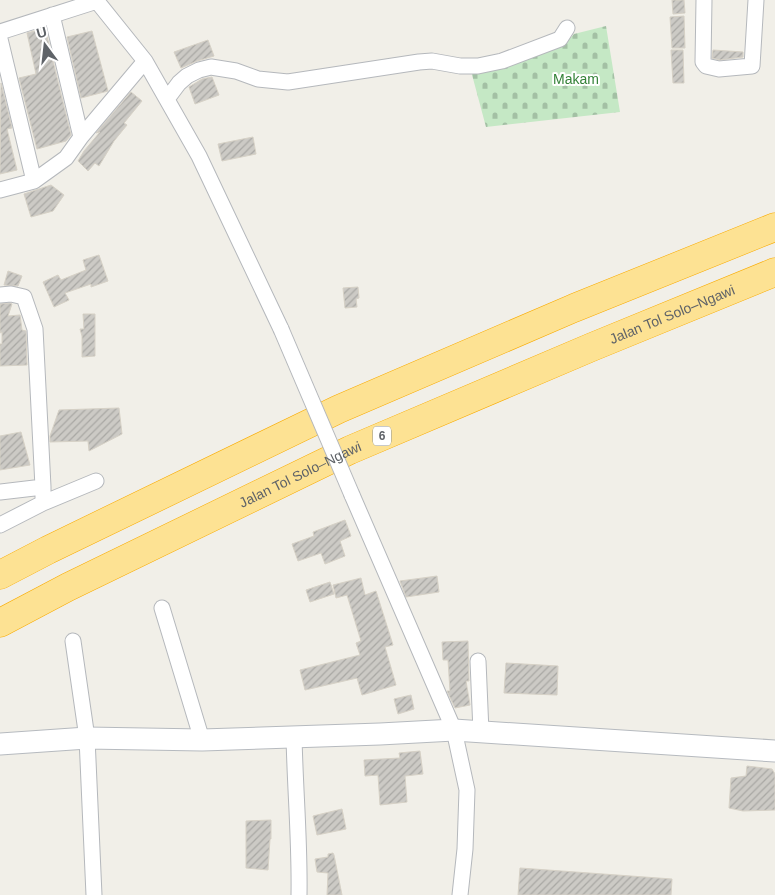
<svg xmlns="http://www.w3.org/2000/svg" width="775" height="895" font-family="Helvetica,sans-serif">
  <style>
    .cemetery { fill: url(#cemetery-stones) }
    .building { fill: url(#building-hatch); stroke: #d6d1c6 }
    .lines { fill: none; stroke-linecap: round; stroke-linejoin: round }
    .street-casing { stroke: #b5b8bc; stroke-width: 17 }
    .secondary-casing { stroke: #b6babf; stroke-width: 23 }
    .highway-casing { stroke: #f9ab00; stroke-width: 29 }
    .street { stroke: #fff; stroke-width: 15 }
    .secondary { stroke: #fff; stroke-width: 21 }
    .highway { stroke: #fde293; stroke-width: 28 }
    .street-bridge-casing { stroke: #b5b8bc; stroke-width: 17; stroke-linecap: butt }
    .street-bridge { stroke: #fff; stroke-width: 15 }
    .labels { text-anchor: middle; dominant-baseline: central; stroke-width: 4; stroke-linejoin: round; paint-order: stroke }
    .shield { fill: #fff; stroke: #8f9295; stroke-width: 1 }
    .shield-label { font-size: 12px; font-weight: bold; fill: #5f6368 }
    .park-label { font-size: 14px; fill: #348238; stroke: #fff }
    .street-label { font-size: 14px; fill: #5f6368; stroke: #fff }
  </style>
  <defs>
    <pattern id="cemetery-stones" width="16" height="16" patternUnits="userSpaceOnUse" patternTransform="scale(1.25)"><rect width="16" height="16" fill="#c5e8c5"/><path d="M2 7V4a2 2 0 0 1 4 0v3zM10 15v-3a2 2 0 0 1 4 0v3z" fill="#a3c0a4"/></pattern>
    <pattern id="building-hatch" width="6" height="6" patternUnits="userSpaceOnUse" patternTransform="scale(1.25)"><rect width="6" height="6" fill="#cccac5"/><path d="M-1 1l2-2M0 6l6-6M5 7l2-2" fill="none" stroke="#a9a8a4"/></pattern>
  </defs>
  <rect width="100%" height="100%" fill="#f1efe8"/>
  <path class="cemetery" d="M606 26 620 112 486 127 471 71 565 44 574 34Z"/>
  <path class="building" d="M672 0H684L685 13 673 14Z
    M684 16 685 48H672L670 17Z
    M45 28 71 135 66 141 37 149 19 78 36 74 27 33Z
    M92 31 108 91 81 98 67 37Z
    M208 40 214 56 197 61 181 68 174 52Z
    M671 50H683L684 83H673Z
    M713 50 743 52V57L720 60 712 58Z
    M212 77 219 95 195 104 189 87 202 79Z
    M1 83 12 128 7 129 17 170 0 174Z
    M131 92 142 101 124 123 127 125 114 141 99 166 95 163 88 171 78 161 84 151 100 132 96 133Z
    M253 137 256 154 222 161 218 144Z
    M51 185 64 195 53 211 31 217 24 194Z
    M99 255 108 281 91 287V284L65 293 69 300 54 307 43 282 58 275 61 280 86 270 83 260Z
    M8 271 22 276 18 286 4 285Z
    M358 287 359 298 356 299 357 307 345 308 343 288Z
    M10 303 12 304 8 316 20 315 22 330 26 331 27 365 0 366V344H2V332L0 333V304Z
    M83 314H95V356L82 357V336L80 329H84Z
    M119 408 122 434 89 451 88 441 50 442V436L59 410Z
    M21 432 30 465 0 470V436Z
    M345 520 351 536 340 541 345 556 325 564 321 553 298 561 292 544 314 536 313 532Z
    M437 576 439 592 406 597 400 581Z
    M361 578 365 595 376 591 393 645 385 647 396 685 362 695 357 678 305 690 300 670 360 655 356 643 361 641 347 595 336 598 333 585Z
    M330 582 334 594 310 602 306 590Z
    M468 641 469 681H466L470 705 455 708 447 691H450L448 660H443L442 642Z
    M506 663 558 666 557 695 504 693Z
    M411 695 414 709 398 714 394 699Z
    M420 751 423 774 405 776 407 802 380 805 378 775 365 776 364 760 400 758 399 753Z
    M747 766 772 769 775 774V810L743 811 729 808 731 778 746 776Z
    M342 809 346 829 317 835 313 816Z
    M271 820V839H270L268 870 246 868V821Z
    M333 853 334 855 342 895H327L328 873 317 872 315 859 328 857V854Z
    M520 868 672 879 671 895H518Z"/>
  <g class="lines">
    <defs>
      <path id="street" d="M96 0 145 61 199 156 281 329
        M704 0 703 62 706 66 719 69 752 66 756 0
        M52 15 81 137
        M0 32 97 1
        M0 39 34 181
        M167 99 179 83 187 76 199 70 211 67 236 71 258 79 288 82 419 62 432 61 460 66H478L502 61 560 39 567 28
        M0 190 34 181 66 158 81 137 145 61
        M0 295 11 294 24 297 35 329 43 487V503L0 525
        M0 492 43 487
        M352 495 454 730 467 790 465 849 460 895
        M43 503 96 481
        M162 608 202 740
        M73 641 87 738 94 895
        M478 661 481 732
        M294 736C295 789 300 842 299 895"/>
      <path id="secondary" d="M0 744 87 738 202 740 380 734 454 730 775 751"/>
      <g id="highway">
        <path d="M0 575 48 550 339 409 574 308 775 227"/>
        <path id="s1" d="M0 623 68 587 350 450 592 347 775 272"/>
      </g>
    </defs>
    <use href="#street" class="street-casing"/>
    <use href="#secondary" class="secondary-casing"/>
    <use href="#highway" class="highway-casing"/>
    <use href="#street" class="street"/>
    <use href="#secondary" class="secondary"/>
    <use href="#highway" class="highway"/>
    <defs>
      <path id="street-bridge" d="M281 329 352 495"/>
    </defs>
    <use href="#street-bridge" class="street-bridge-casing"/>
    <use href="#street-bridge" class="street-bridge"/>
  </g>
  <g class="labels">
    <rect class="shield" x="373" y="426.5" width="18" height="19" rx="4"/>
    <g class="shield-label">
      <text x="382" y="436">6</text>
    </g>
    <g class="park-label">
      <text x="576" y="79">Makam</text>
    </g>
    <g class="street-label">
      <text stroke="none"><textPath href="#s1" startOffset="740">Jalan Tol Solo–Ngawi</textPath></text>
      <text stroke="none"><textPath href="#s1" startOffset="335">Jalan Tol Solo–Ngawi</textPath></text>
    </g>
  </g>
  <g transform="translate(45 45) rotate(345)" stroke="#ffffff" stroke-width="4" paint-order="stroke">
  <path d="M0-4L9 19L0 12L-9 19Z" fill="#5f6368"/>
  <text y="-8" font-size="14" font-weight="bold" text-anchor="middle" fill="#5f6368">U</text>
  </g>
</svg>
